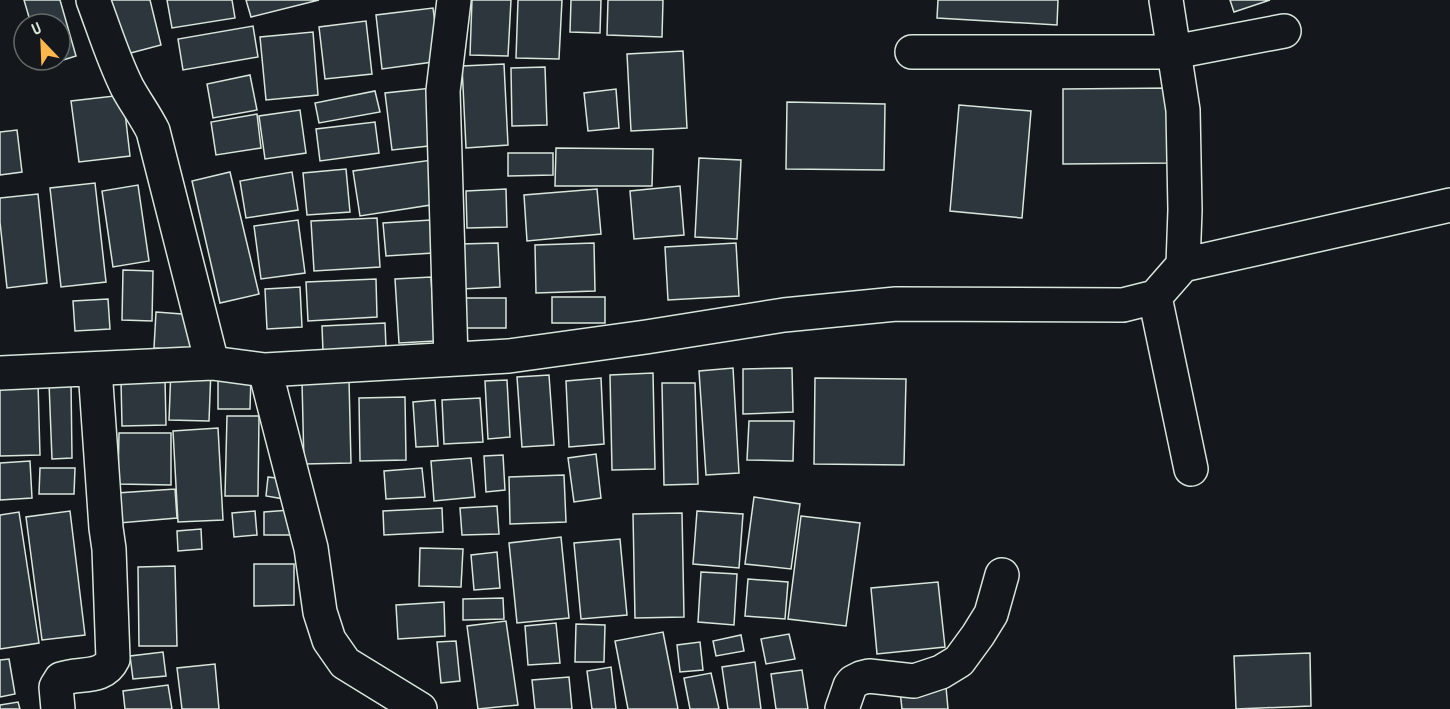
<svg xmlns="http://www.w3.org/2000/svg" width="1450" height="709" font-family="'PT Sans Narrow',sans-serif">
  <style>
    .building { fill: #2c363c; stroke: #d8e6dc; stroke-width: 1.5 }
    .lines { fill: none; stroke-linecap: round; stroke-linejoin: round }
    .street-casing { stroke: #d8e6dc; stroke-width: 36 }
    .street { stroke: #14181c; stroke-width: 33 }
  </style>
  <rect width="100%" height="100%" fill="#14181c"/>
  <path class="building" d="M24 0H60L76 56 44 66 42 60H60V24H31Z
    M110 0H150L161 45 123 55Z
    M167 0H232L235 18 172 28Z
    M246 0H319L251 17Z
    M472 0H511L508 56 470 55Z
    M518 0H562L559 59 516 58Z
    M571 0H601L600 33 570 32Z
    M608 0H663L662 37 607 35Z
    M938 0H1058L1057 25 937 18Z
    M1230 0H1270L1234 12Z
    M433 8 440 61 382 69 376 15Z
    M366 21 372 74 325 79 319 27Z
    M253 26 258 57 183 70 178 39Z
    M313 32 318 95 266 100 260 37Z
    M683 51 687 128 631 131 627 54Z
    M504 64 508 145 466 148 462 66Z
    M545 67 547 125 512 126 511 68Z
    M250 75 257 110 213 118 207 84Z
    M432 88 438 145 392 150 385 93Z
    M1171 88V163L1063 164V89Z
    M616 89 619 128 588 131 584 93Z
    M375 91 380 112 319 123 315 103Z
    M123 95 130 156 79 162 71 101Z
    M787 102 885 104 884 170 786 169Z
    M959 105 1031 111 1022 218 950 211Z
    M300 110 306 153 265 159 259 116Z
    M257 114 261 148 216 155 211 122Z
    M375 122 379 153 320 161 316 129Z
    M17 130 22 172 0 175V132Z
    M556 148 653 149 652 186H555Z
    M508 153H553V175L508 176Z
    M699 158 741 160 737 239 695 237Z
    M432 160 437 204 360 216 353 171Z
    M346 169 350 212 307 215 303 173Z
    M230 172 259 294 220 303 192 181Z
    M292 172 298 210 246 218 240 181Z
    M95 183 106 282 61 287 50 188Z
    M138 185 149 261 113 267 102 191Z
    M680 186 684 235 634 239 630 191Z
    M506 189 507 227 467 228 466 191Z
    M597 189 601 234 527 241 524 195Z
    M38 194 47 283 7 288 0 222V198Z
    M377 218 380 267 314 271 311 221Z
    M298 220 305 273 261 279 254 226Z
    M431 220 433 253 386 256 383 223Z
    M498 243 500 287 462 289 460 244Z
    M594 243 595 291 536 293 535 245Z
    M736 243 739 296 668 300 665 247Z
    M123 270 153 271 152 321 122 320Z
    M431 277 435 341 399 343 395 279Z
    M376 279 377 317 308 321 306 282Z
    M300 287 302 327 267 329 265 289Z
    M552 297H605V323H552Z
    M463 298H506V328H463Z
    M108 299 110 329 75 331 73 301Z
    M156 312 195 315 192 351 154 348Z
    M385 323 386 348 323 352 322 326Z
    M171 368 211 369 209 421 169 420Z
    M733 368 739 473 706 475 699 371Z
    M792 368 793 412 743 414V369Z
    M653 373 655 469 612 470 610 375Z
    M218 375 251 376 250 409H218Z
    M549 375 554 445 522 447 517 377Z
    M601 378 604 444 569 447 566 381Z
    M815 378 906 379 904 465 814 464Z
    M165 379 166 425 122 426 121 380Z
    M349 380 351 463 304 464 302 382Z
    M507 380 510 437 488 439 485 381Z
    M71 382 72 458 52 459 49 383Z
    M38 383 40 455 0 456V384Z
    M662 383H695L698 484 664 485Z
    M405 397 406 460 360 461 359 398Z
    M480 398 483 442 444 444 442 400Z
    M435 400 438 446 416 447 413 402Z
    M227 416H259L258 496H225Z
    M749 421H794L793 461 747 460Z
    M218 428 223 520 178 522 173 431Z
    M119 433H171V485L118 484Z
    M596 454 601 498 574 502 568 458Z
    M503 455 505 490 486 492 484 456Z
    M471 458 475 497 434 501 431 461Z
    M30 461 32 498 0 500V463Z
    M40 468H75L74 494H39Z
    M422 468 425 497 386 499 384 471Z
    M564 475 566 522 510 524 509 477Z
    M268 477 285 479 284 499 266 496Z
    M175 489 177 518 119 523 117 493Z
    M754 497 800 504 791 569 745 564Z
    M497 506 499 534 462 535 460 508Z
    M442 508 443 532 384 535 383 511Z
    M290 510 292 535H264V512Z
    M70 511 85 635 42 640 26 517Z
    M255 511 257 535 234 537 232 513Z
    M697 511 743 514 739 568 693 564Z
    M19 512 39 643 0 649V515Z
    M682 513 684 617 635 618 633 514Z
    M801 516 860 523 846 626 788 619Z
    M201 529 202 549 178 551 177 531Z
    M561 537 569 618 517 623 509 543Z
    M620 539 627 615 581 619 574 543Z
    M420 548 463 549 461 587 419 586Z
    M497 552 500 588 474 590 471 555Z
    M254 564H294V605L254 606Z
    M175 566 177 646H139L138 567Z
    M701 572 737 574 734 625 698 622Z
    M748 579 788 582 785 619 745 616Z
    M938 582 945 647 877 654 871 588Z
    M503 598 504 619 463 620V599Z
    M444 602 445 636 398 639 396 605Z
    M506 621 518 705 478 709 467 626Z
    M556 623 560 663 528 665 525 626Z
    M576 624 605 625 604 662H575Z
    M663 632 678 709H628L615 641Z
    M789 634 795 659 766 664 761 639Z
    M741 635 744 651 716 656 713 641Z
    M456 641 460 681 441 683 437 642Z
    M700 642 703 670 680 672 677 645Z
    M163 652 166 676 133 679 130 656Z
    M1310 653 1311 706 1236 709 1234 656Z
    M9 659 15 694 0 697V660Z
    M755 662 761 709H728L722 667Z
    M215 664 219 709H182L177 668Z
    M611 667 616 709H592L587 671Z
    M802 670 808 709H776L771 674Z
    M711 673 719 709H690L684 678Z
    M569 677 572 709H535L532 680Z
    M168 685 172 709H125L123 691Z
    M946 687 948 709H902L900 691Z
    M18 702 20 709H0V705Z"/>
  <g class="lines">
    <defs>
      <path id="street" d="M93 0C104 29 113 59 127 87 135 102 145 115 153 131L212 363
        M912 52H1174L1284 31
        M1183 265 1450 205
        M1155 297 1191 469
        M451 359 443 91 454 0
        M0 373 212 363 265 370
        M58 709 56 687 61 679C80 672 103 680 113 659L109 549 106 528 95 369
        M420 709 345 663 329 640 320 612 311 548 265 370 509 356 646 337 784 315 896 304 1123 305 1155 297 1183 265 1185 210 1183 110 1166 0
        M842 709 850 686 853 682 861 678 869 676 914 681 941 672 959 661 978 635 991 614 1002 575"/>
    </defs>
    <use href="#street" class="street-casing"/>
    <use href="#street" class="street"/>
  </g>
  <g transform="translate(42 42) rotate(337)"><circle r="28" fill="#14181c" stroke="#626a69" stroke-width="1.5"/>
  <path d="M0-4.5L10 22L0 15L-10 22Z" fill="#ffb74d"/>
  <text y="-9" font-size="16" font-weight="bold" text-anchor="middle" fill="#d8e6dc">U</text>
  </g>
</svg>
